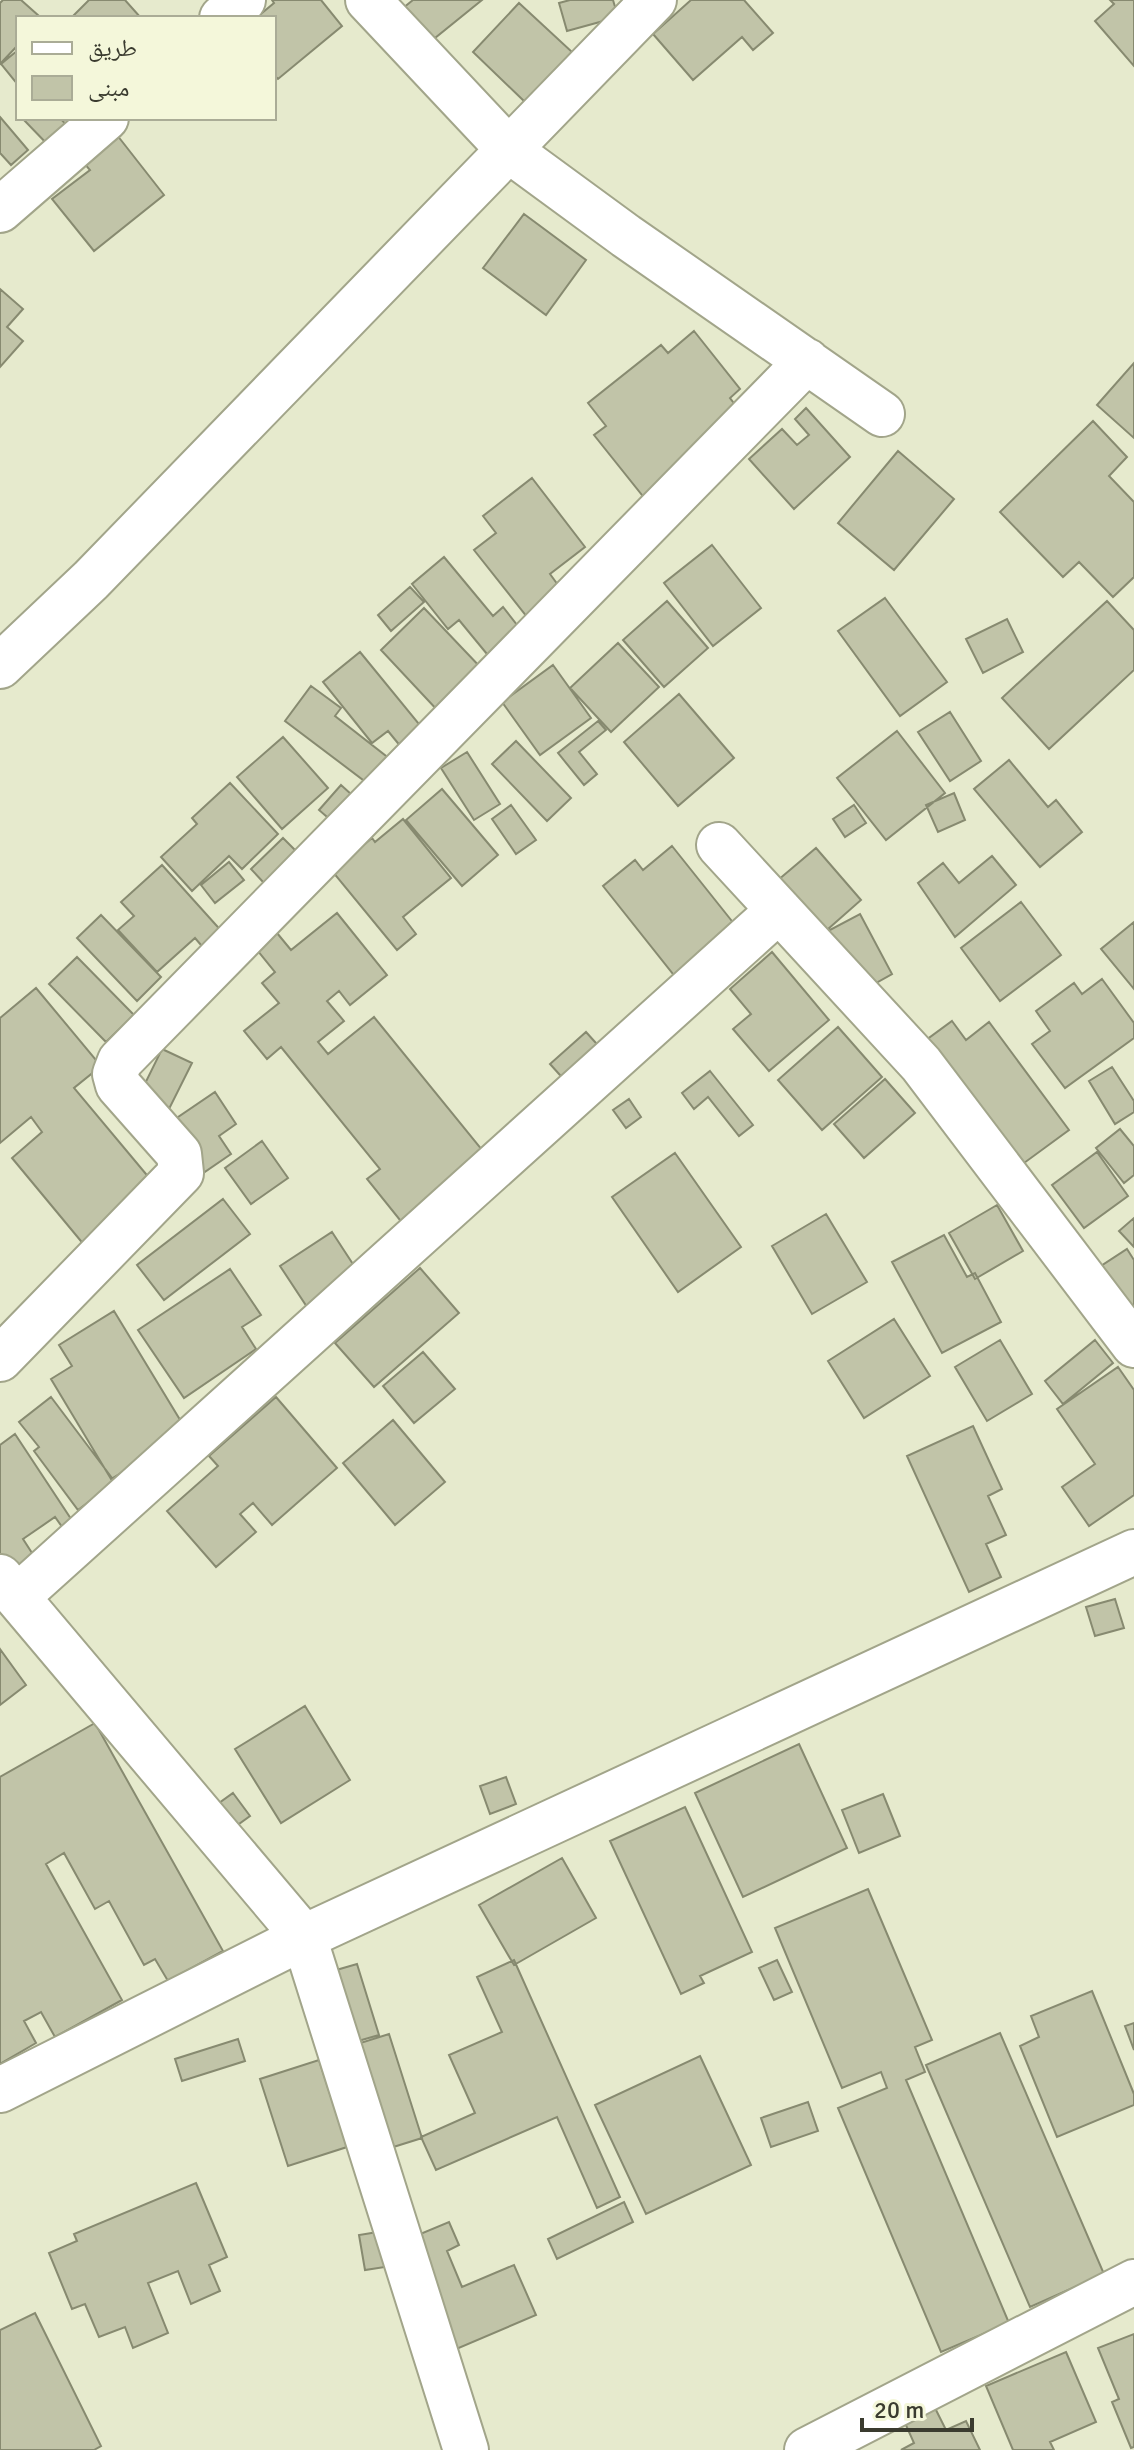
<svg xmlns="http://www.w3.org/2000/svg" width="1134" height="2450" font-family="Signika,'Noto Naskh Arabic',sans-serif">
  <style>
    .building { fill: #c1c4a8; stroke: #878a70; stroke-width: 2 }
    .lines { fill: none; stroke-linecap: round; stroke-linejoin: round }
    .minor-casing { stroke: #a2a58a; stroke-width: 48 }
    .minor { stroke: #fff; stroke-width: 44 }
  </style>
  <rect width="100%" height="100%" fill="#e6eacd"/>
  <path class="building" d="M3 0H21L39 16 18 18V45L0 64V3Z
    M89 0H125L141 18H71Z
    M272 0H321L342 26 278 79 274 75V18H256L274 3Z
    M413 0H482L409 59 382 25Z
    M570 0H613L618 17 567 31 559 3Z
    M691 0H744L773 33 753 50 742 37 693 80 653 34Z
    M1110 0H1134V66L1095 21 1114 4Z
    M519 3 572 52 525 102 473 52Z
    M18 50V85L1 64Z
    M0 117 28 150 11 165 0 153Z
    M22 118H60L72 131 52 149Z
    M117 135 164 195 94 251 52 199 90 170 83 162Z
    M524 214 586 260 546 315 483 268Z
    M0 289 23 309 7 327 23 341 0 367Z
    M694 331 740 389 730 398 747 420 650 505 594 435 606 426 588 403 661 345 668 353Z
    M1134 363V438L1097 405Z
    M806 408 850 457 794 509 749 459 782 429 797 445 809 435 795 419Z
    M1093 421 1127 457 1109 476 1134 502V577L1113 597 1079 562 1063 577 1000 512Z
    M898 451 954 499 894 570 838 523Z
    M532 478 585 547 550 574 569 600 535 627 474 550 496 533 483 516Z
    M712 545 761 608 713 646 664 583Z
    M444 557 493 616 503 607 528 639 496 665 459 620 448 629 412 584Z
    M410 587 424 602 391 631 378 615Z
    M885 598 947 682 900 716 838 631Z
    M667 601 708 648 664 687 623 640Z
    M1107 601 1134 630V670L1049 749 1002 698Z
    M424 608 484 671 440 713 381 650Z
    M1007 619 1023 652 983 673 966 639Z
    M618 643 659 687 611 732 570 688Z
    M360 652 428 735 406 753 388 731 372 743 323 682Z
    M553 665 591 718 540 755 502 702Z
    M311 686 341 708 335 716 395 763 375 789 285 721Z
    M679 694 734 758 678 806 624 742Z
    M950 712 981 761 950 781 918 732Z
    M598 721 606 730 579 752 597 774 584 785 558 753Z
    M897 731 945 793 886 840 837 778Z
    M283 737 328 788 282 829 237 777Z
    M516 741 571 798 547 821 492 764Z
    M467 752 500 804 474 820 441 768Z
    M1009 760 1048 807 1056 800 1082 832 1040 867 974 789Z
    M230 783 278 834 242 869 229 856 192 891 161 857 197 824 192 818Z
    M341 785 363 805 341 829 319 810Z
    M442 789 498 855 462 886 406 820Z
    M954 793 965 820 938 832 926 805Z
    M511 805 536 840 516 854 492 819Z
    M854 805 866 823 845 837 833 819Z
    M403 819 451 878 403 917 416 934 397 950 332 871 372 838 375 842Z
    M283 838 296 851 264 883 251 869Z
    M672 846 743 935 681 984 603 886 635 860 643 870Z
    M816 848 861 900 811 944 765 891Z
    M992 856 1016 885 955 937 918 883 943 863 959 883Z
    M229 862 244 880 215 903 201 885Z
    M162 865 225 935 207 952 195 938 157 972 118 930 134 916 121 902Z
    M1021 902 1061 955 1000 1001 961 948Z
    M337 913 387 975 350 1005 339 991 327 1001 344 1021 318 1042 328 1054 374 1017 496 1167 412 1235 367 1179 380 1169 281 1047 267 1059 244 1031 279 1003 262 983 275 972 257 950 277 933 291 950Z
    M860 914 892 974 844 1001 811 940Z
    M101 915 161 977 137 1001 77 938Z
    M1134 922V989L1101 949Z
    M772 952 829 1020 769 1071 733 1029 751 1014 730 989Z
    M77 957 134 1015 106 1042 49 984Z
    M1102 979 1134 1023V1038L1065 1088 1032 1044 1050 1031 1036 1011 1074 983 1082 994Z
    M36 988 101 1066 74 1088 161 1192 90 1252 12 1158 42 1132 31 1117 0 1143V1018Z
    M952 1021 966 1040 989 1022 1069 1130 1009 1174 899 1060Z
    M838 1027 882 1077 822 1130 778 1080Z
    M586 1032 614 1063 578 1095 550 1064Z
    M162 1049 192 1063 160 1127 131 1112Z
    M1112 1067 1134 1101V1112L1115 1124 1089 1081Z
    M710 1071 753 1125 739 1136 708 1097 694 1109 682 1093Z
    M885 1079 915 1113 864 1158 834 1124Z
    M215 1092 236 1124 219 1136 231 1154 193 1180 159 1130Z
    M629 1099 641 1117 626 1128 613 1110Z
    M1120 1129 1134 1146V1175L1124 1183 1096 1148Z
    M262 1141 288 1178 251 1204 225 1168Z
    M1097 1152 1128 1196 1084 1228 1052 1185Z
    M675 1153 741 1247 678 1292 612 1197Z
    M223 1199 250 1234 164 1300 137 1265Z
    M997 1205 1023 1251 975 1279 949 1233Z
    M826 1214 867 1282 812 1314 772 1246Z
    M1134 1218V1247L1119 1231Z
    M332 1232 364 1281 313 1316 280 1266Z
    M944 1235 967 1277 975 1273 1001 1322 942 1353 892 1262Z
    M1127 1249 1134 1260V1336L1084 1277Z
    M420 1268 459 1313 374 1387 335 1343Z
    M230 1269 261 1315 242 1327 256 1349 184 1398 138 1330Z
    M114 1311 188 1433 111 1479 51 1379 72 1366 59 1345Z
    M894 1319 930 1376 864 1418 828 1361Z
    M1000 1340 1032 1394 987 1421 955 1367Z
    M1095 1340 1113 1363 1063 1404 1045 1381Z
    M423 1352 455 1389 414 1423 383 1386Z
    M1118 1367 1134 1390V1495L1089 1526 1062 1487 1095 1464 1057 1409Z
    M51 1397 115 1482 78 1510 34 1451 39 1447 19 1422Z
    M276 1397 337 1468 272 1525 253 1503 240 1514 256 1532 216 1567 167 1511 218 1466 209 1456Z
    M393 1420 445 1482 395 1525 343 1463Z
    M973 1426 1002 1489 988 1496 1006 1535 986 1544 1001 1577 969 1592 907 1456Z
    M15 1434 75 1525 65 1531 55 1517 23 1539 43 1570 0 1600V1445Z
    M1115 1599 1124 1628 1095 1636 1086 1607Z
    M0 1649 26 1685 0 1705Z
    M305 1706 350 1780 281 1823 235 1749Z
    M95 1723 223 1951 168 1981 155 1959 144 1965 109 1901 95 1909 64 1853 46 1864 122 2000 55 2037 41 2012 24 2021 36 2043 0 2064V1777Z
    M799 1744 847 1848 743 1897 695 1793Z
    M506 1777 516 1804 490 1814 480 1786Z
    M233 1793 250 1816 225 1834 208 1811Z
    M883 1794 900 1836 859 1853 842 1810Z
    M685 1807 752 1952 700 1976 704 1983 681 1994 610 1841Z
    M562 1858 596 1918 514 1965 479 1905Z
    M868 1889 932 2040 915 2047 925 2072 906 2080 1009 2323 941 2352 838 2108 887 2088 881 2072 842 2088 775 1928Z
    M514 1960 620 2197 597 2208 557 2117 436 2170 421 2137 475 2113 449 2055 502 2032 477 1977Z
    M777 1960 792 1992 774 2000 759 1968Z
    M357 1964 379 2035 341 2046 319 1975Z
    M1092 1991 1134 2094V2105L1057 2137 1020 2046 1039 2037 1031 2016Z
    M1134 2023V2050L1125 2026Z
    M1000 2033 1104 2274 1030 2307 926 2065Z
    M389 2034 422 2138 387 2149 338 2050Z
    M238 2039 245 2061 182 2081 175 2059Z
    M700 2056 751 2165 646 2214 595 2105Z
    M319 2060 347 2147 288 2166 260 2079Z
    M808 2102 818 2131 771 2147 761 2118Z
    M196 2183 227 2257 209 2265 220 2291 191 2304 178 2271 148 2283 168 2333 133 2348 125 2327 99 2337 85 2304 72 2309 49 2253 77 2241 74 2234Z
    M624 2202 633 2222 557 2259 548 2239Z
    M449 2222 459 2245 447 2251 462 2287 514 2265 536 2315 447 2353 401 2242Z
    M378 2232 385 2267 365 2270 359 2235Z
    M35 2313 101 2446 94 2450H0V2330Z
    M1134 2334V2447L1131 2448 1112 2402 1119 2399 1098 2348Z
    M1066 2352 1096 2422 1050 2442 1054 2450H1013L986 2386Z
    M935 2408 946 2430 966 2421 980 2450H901L914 2443 905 2423Z"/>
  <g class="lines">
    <defs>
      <path id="minor" d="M368 0 510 151 626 236 882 414
        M222 18 243 0
        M0 210 106 118
        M0 666 91 580 654 0
        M719 845 921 1064 1134 1345
        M0 1359 181 1173 179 1154 118 1085 115 1074 120 1061 807 361
        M0 1577 304 1937 466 2450
        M17 1597 779 910
        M0 2090 304 1937 1134 1552
        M807 2450 1134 2282"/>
    </defs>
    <use href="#minor" class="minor-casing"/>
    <use href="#minor" class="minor"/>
  </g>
  <rect x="16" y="16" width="260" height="104" fill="#f4f7da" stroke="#aaac96" stroke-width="2"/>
  <rect x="32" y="42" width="40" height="12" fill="#ffffff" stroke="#aaac96" stroke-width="2"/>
  <text x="88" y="56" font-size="24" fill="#3a3b2f">طريق</text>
  <rect x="32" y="76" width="40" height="24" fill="#c1c4a8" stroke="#aaac96" stroke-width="2"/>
  <text x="88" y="96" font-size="24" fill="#3a3b2f">مبنى</text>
  <path d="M862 2418v12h110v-12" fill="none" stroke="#3a3b2f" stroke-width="4"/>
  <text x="874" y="2418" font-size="24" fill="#3a3b2f" stroke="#f4f7da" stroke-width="6" paint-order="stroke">20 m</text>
</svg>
